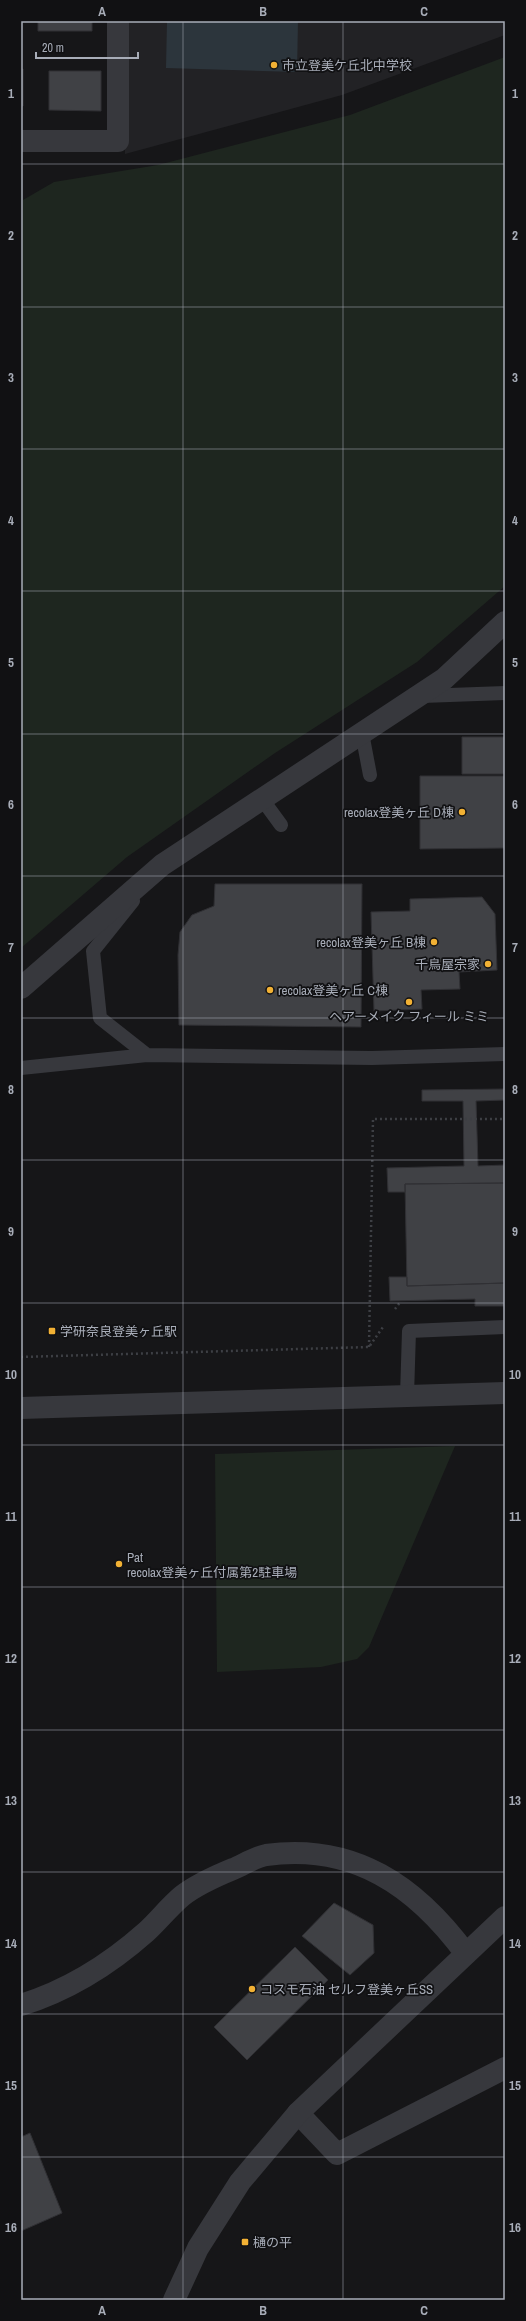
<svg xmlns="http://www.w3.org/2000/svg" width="526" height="2321" font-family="'Archivo Narrow','Noto Sans JP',sans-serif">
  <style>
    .built { fill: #222225 }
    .green { fill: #1e261f }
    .water { fill: #2c353c }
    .building { fill: #404145; stroke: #303034 }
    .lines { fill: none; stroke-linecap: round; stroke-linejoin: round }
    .path { stroke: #3d3f44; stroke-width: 2.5; stroke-dasharray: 2 3; stroke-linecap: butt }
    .service { stroke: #37383d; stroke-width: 14 }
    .minor { stroke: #37383d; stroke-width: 22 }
    .tertiary { stroke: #37383d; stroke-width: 22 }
    .grid { fill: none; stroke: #a8adb8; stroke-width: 1; stroke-opacity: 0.55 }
    .poi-dot { fill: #f2b134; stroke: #111113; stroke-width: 1.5 }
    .labels { text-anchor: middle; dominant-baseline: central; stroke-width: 3.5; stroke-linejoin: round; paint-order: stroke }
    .poi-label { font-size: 13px; fill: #a8adb8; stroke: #111113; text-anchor: start }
    .neatline { fill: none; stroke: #a8adb8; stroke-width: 1.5 }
    .grid-label { font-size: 13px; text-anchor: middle; font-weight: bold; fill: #a8adb8 }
  </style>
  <rect width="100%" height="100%" fill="#161618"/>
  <path class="built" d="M125 21H505V35L342 95 125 154Z"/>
  <path class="green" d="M505 57V586L417 662 275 753 127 857 21 948V241L23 200 54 182 158 165 350 115Z
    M455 1446 369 1647 357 1659 321 1667 217 1672 215 1454Z"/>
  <path class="water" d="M167 21H298L297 72 166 68Z"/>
  <path class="building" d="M38 21H92V31H38Z
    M21 69H23V106H21Z
    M49 71H101V111L49 110Z
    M462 737H505V774H462Z
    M420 776H505V848L420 849Z
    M215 884H362L361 1027 179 1025 178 955 180 932 192 915 214 906Z
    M482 897 495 914 497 970 459 972 460 989 421 990 422 1009 374 1011 371 912 410 911V899Z
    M505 1089V1100L476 1101 478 1166 505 1165V1183L405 1184V1192H388L387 1168 464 1166 463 1101H422V1090Z
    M505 1183V1283L407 1286 405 1184Z
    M389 1277H407V1286L505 1283V1306H475V1299L390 1301Z
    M334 1903 373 1925 374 1953 350 1975 302 1936Z
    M295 1947 328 1980 247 2060 214 2027Z
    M30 2133 62 2213 21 2231V2137Z"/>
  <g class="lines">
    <path class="path" d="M395 1309 401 1301
      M369 1347 373 1119H505
      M21 1357 369 1347 383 1327"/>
    <path class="service" d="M422 696 505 693
      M362 733 370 775
      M262 799 281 825
      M133 901 93 951 100 1018 147 1055
      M21 1068 147 1055 372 1058 505 1054
      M407 1396 409 1331 505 1327"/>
    <path class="minor" d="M21 141H118V21
      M298 2113 337 2154 505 2068"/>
    <path class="tertiary" d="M21 988 162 865 444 679 505 622
      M21 1408 505 1393
      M21 2005C66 1991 110 1964 146 1932 158 1921 169 1907 182 1896 196 1885 216 1876 233 1869 243 1865 255 1857 266 1855 354 1843 416 1886 466 1954
      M174 2300 198 2248 240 2182 298 2113 505 1917"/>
  </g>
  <path class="grid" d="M183 21V2300M343 21V2300M21 164H505M21 307H505M21 449H505M21 591H505M21 734H505M21 876H505M21 1018H505M21 1160H505M21 1303H505M21 1445H505M21 1587H505M21 1730H505M21 1872H505M21 2014H505M21 2157H505"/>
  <g class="poi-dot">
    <circle cx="274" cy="65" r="4"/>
    <circle cx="462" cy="812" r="4"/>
    <circle cx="434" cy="942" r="4"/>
    <circle cx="488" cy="964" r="4"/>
    <circle cx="270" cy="990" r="4"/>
    <circle cx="409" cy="1002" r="4"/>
    <rect x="48" y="1327" width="8" height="8" rx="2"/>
    <circle cx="119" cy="1564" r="4"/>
    <circle cx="252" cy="1989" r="4"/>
    <rect x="241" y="2238" width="8" height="8" rx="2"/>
  </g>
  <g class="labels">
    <g class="poi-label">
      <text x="282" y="65">市立登美ケ丘北中学校</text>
      <text x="454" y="812" text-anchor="end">recolax登美ヶ丘 D棟</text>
      <text x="426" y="942" text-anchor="end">recolax登美ヶ丘 B棟</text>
      <text x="480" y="964" text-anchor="end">千鳥屋宗家</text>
      <text x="278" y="990">recolax登美ヶ丘 C棟</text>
      <text x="409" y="1016" text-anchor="middle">ヘアーメイク フィール ミミ</text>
      <text x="60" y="1331">学研奈良登美ヶ丘駅</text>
      <text x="127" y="1557">Pat<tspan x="127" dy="15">recolax登美ヶ丘付属第2駐車場</tspan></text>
      <text x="260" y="1989">コスモ石油 セルフ登美ヶ丘SS</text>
      <text x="253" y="2242">樋の平</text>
    </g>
  </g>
  <rect width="526" height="2321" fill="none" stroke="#111113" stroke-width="44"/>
  <path d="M36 52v6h102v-6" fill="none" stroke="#a8adb8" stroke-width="2"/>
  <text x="42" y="52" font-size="12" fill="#a8adb8" stroke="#111113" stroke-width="3" paint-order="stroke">20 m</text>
  <rect x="22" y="22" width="482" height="2277" class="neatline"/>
  <g class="grid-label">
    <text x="102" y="16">A</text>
    <text x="263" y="16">B</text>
    <text x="424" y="16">C</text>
    <text x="11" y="98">1</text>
    <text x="515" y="98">1</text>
    <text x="11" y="240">2</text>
    <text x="515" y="240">2</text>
    <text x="11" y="382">3</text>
    <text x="515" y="382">3</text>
    <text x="11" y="525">4</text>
    <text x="515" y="525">4</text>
    <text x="11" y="667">5</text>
    <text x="515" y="667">5</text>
    <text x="11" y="809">6</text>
    <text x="515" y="809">6</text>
    <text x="11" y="952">7</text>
    <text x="515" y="952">7</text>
    <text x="11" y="1094">8</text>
    <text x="515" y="1094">8</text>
    <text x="11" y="1236">9</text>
    <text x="515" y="1236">9</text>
    <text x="11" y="1379">10</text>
    <text x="515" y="1379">10</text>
    <text x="11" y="1521">11</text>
    <text x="515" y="1521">11</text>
    <text x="11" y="1663">12</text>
    <text x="515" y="1663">12</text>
    <text x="11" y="1805">13</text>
    <text x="515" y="1805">13</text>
    <text x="11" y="1948">14</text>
    <text x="515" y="1948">14</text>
    <text x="11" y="2090">15</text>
    <text x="515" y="2090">15</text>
    <text x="11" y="2232">16</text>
    <text x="515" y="2232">16</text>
    <text x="102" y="2315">A</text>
    <text x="263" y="2315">B</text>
    <text x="424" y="2315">C</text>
  </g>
</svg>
